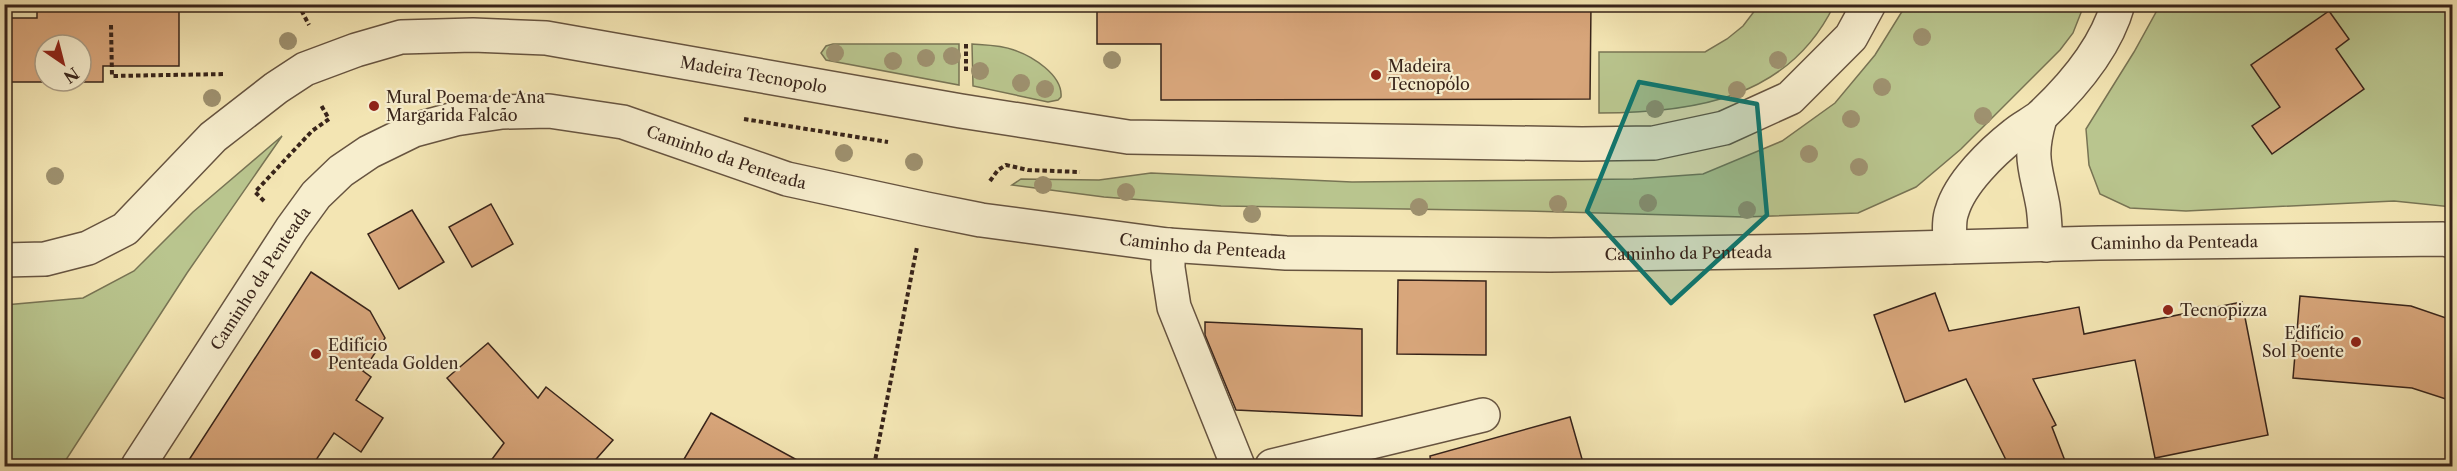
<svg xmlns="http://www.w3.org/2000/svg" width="2457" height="471" font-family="'Libre Caslon Text',serif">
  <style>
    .green { fill: #b9c58e; stroke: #787454; stroke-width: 1.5 }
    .building { fill: #d8a67b; stroke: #38241a; stroke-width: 1.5; fill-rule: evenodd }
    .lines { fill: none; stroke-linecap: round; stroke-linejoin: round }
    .minor-casing { stroke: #675440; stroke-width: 36 }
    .path { stroke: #38241a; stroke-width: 4; stroke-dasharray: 4.5 3; stroke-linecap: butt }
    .minor { stroke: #f7eece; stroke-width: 33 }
    .tree { fill: #9e916f }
    .marked { fill: #0f766e; fill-opacity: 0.2; stroke: #0f766e; stroke-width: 4.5; stroke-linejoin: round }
    .poi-dot { fill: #8f2418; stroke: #f7eece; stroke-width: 2 }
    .labels { text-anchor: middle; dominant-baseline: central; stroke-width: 4.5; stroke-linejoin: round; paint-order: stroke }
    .poi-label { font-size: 16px; fill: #38241a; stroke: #f7eece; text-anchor: start }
    .street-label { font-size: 16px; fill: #38241a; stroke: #f7eece }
  </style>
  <rect width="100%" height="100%" fill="#f3e5b3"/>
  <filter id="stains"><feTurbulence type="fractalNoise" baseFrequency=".00333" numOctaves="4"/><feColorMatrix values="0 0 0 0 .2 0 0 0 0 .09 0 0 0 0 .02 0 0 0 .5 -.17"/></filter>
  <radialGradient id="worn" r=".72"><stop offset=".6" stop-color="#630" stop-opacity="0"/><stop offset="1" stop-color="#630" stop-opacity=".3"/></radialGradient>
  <path class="green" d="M1759 5H1834C1789 99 1693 113 1599 113V52H1705L1727 39 1743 26Z
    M1906 5H2084L2073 33 2060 50 1961 149 1916 187 1858 213 1744 217 1527 211 1221 206 1104 197 1012 185 1021 179 1099 180 1151 173 1352 182 1633 179 1703 174 1782 141 1835 103 1875 55Z
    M2160 5H2452V207L2394 201 2186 211 2130 208 2100 194 2089 165 2086 129 2134 52Z
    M833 44H959V85L826 60 821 53 826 46Z
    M972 44C986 45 1001 45 1014 50 1032 56 1063 75 1061 97L1058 100 1048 102 973 86Z
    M282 136 187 273 62 466H5V305L83 298 134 271 193 212Z"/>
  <path class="building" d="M37 4H179V66H103V82H4V18H37ZM45 45H81V81H45Z
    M1097 4H1591L1590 99 1161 100V44H1097Z
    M2329 11 2349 39 2336 49 2364 89 2272 154 2252 126 2280 107 2251 65Z
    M491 204 513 244 472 267 449 227Z
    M412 210 444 262 399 289 368 234Z
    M311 272 370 311 385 338 363 371 371 377 356 400 383 418 361 452 334 433 312 466H185Z
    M1398 280 1486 281V355L1397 354Z
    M1935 293 1949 331 2079 307 2084 334 2242 302 2268 435 2155 458 2135 360 2033 379 2056 425 2052 427 2067 466H2009L1966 379 1905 402 1874 315Z
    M2300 296 2411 306 2452 320V401L2412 388 2293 378Z
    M1205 322 1362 329V416L1236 410 1205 335Z
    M488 343 538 398 546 387 613 440 590 466H487L504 443 447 378Z
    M711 413 808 466H680Z
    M1570 417 1584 466H1431L1430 456Z"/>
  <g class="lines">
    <defs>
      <g id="minor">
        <path d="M2040 118C2028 159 2036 167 2043 206 2045 219 2045 232 2046 245"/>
        <path d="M1168 245V268L1174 307 1238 466"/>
        <path d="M1950 247C1950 236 1948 221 1952 211 1960 183 1992 152 2015 134 2023 127 2033 123 2041 116 2073 86 2106 47 2118 4"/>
        <path id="s1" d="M4 260 45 259 88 248 125 229 213 137 276 88 305 69 356 50 401 37 473 35 546 38 961 111 1128 137 1582 144 1654 143 1724 128 1790 98 1851 37 1869 4"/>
        <path id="s2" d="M138 466 292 228 316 195 341 171 369 152 414 130 455 119 502 112 549 111 623 122 787 179 926 209 981 220 1168 245 1286 253 1550 255 1807 251 2099 243 2443 239 2452 241"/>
        <path d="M1272 466 1483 415"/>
      </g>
    </defs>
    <use href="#minor" class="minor-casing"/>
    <path class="path" d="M298 4 309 25
      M111 25 112 76 226 74
      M966 44V73
      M744 119 888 142
      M990 181 998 170 1006 165 1028 170 1080 172
      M264 201 255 192 312 131 329 119 321 105
      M874 466 917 247"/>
    <use href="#minor" class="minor"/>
  </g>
  <g class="tree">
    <circle cx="1922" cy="37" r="9"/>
    <circle cx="288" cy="41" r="9"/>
    <circle cx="835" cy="53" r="9"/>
    <circle cx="952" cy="56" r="9"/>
    <circle cx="926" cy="58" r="9"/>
    <circle cx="1112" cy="60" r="9"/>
    <circle cx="1778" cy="60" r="9"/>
    <circle cx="893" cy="61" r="9"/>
    <circle cx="980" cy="71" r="9"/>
    <circle cx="1021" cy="83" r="9"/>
    <circle cx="1882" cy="87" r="9"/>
    <circle cx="1045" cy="89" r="9"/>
    <circle cx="1737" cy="90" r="9"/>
    <circle cx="212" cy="98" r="9"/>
    <circle cx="1655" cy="109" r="9"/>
    <circle cx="1983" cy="116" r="9"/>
    <circle cx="1851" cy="119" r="9"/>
    <circle cx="844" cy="153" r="9"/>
    <circle cx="1809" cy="154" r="9"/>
    <circle cx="914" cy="162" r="9"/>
    <circle cx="1859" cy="167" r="9"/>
    <circle cx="55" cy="176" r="9"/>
    <circle cx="1043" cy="185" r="9"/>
    <circle cx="1126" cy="192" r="9"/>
    <circle cx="1648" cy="203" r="9"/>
    <circle cx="1558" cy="204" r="9"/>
    <circle cx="1419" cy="207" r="9"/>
    <circle cx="1747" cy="210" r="9"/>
    <circle cx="1252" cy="214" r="9"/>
  </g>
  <path class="marked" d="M1639 82 1757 104 1767 215 1671 303 1587 211Z"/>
  <g class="poi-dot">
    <circle cx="1376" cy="75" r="6"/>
    <circle cx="374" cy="106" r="6"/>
    <circle cx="2168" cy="310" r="6"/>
    <circle cx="2356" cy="342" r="6"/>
    <circle cx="316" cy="354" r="6"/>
  </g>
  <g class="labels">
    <g class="poi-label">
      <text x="1388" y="66">Madeira<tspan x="1388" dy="18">Tecnopólo</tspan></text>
      <text x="386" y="97">Mural Poema de Ana<tspan x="386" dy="18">Margarida Falcão</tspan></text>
      <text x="2180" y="310">Tecnopizza</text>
      <text x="2344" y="333" text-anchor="end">Edifício<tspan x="2344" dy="18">Sol Poente</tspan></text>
      <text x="328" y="345">Edifício<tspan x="328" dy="18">Penteada Golden</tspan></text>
    </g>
    <g class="street-label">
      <text stroke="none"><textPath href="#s1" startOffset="826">Madeira Tecnopolo</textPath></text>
      <text stroke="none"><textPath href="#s2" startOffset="764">Caminho da Penteada</textPath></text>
      <text stroke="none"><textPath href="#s2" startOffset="2222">Caminho da Penteada</textPath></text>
      <text stroke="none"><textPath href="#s2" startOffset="1250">Caminho da Penteada</textPath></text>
      <text stroke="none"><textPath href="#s2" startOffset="1736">Caminho da Penteada</textPath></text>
      <text stroke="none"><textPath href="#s2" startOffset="224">Caminho da Penteada</textPath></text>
    </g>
  </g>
  <rect width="2457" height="471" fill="none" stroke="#f3e5b3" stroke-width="24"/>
  <rect x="6" y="6" width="2445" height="459" fill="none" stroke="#38241a" stroke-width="3"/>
  <rect x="12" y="12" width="2433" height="447" fill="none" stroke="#38241a" stroke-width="1.5"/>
  <g transform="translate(63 63) rotate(145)"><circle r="28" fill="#f7eece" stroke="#ab9d86" stroke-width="1.5"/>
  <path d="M0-4.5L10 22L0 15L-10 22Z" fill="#8f2418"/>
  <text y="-9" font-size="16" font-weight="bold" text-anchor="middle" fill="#38241a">N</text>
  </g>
  <rect width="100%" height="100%" filter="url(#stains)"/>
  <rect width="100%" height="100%" fill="url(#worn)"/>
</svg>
